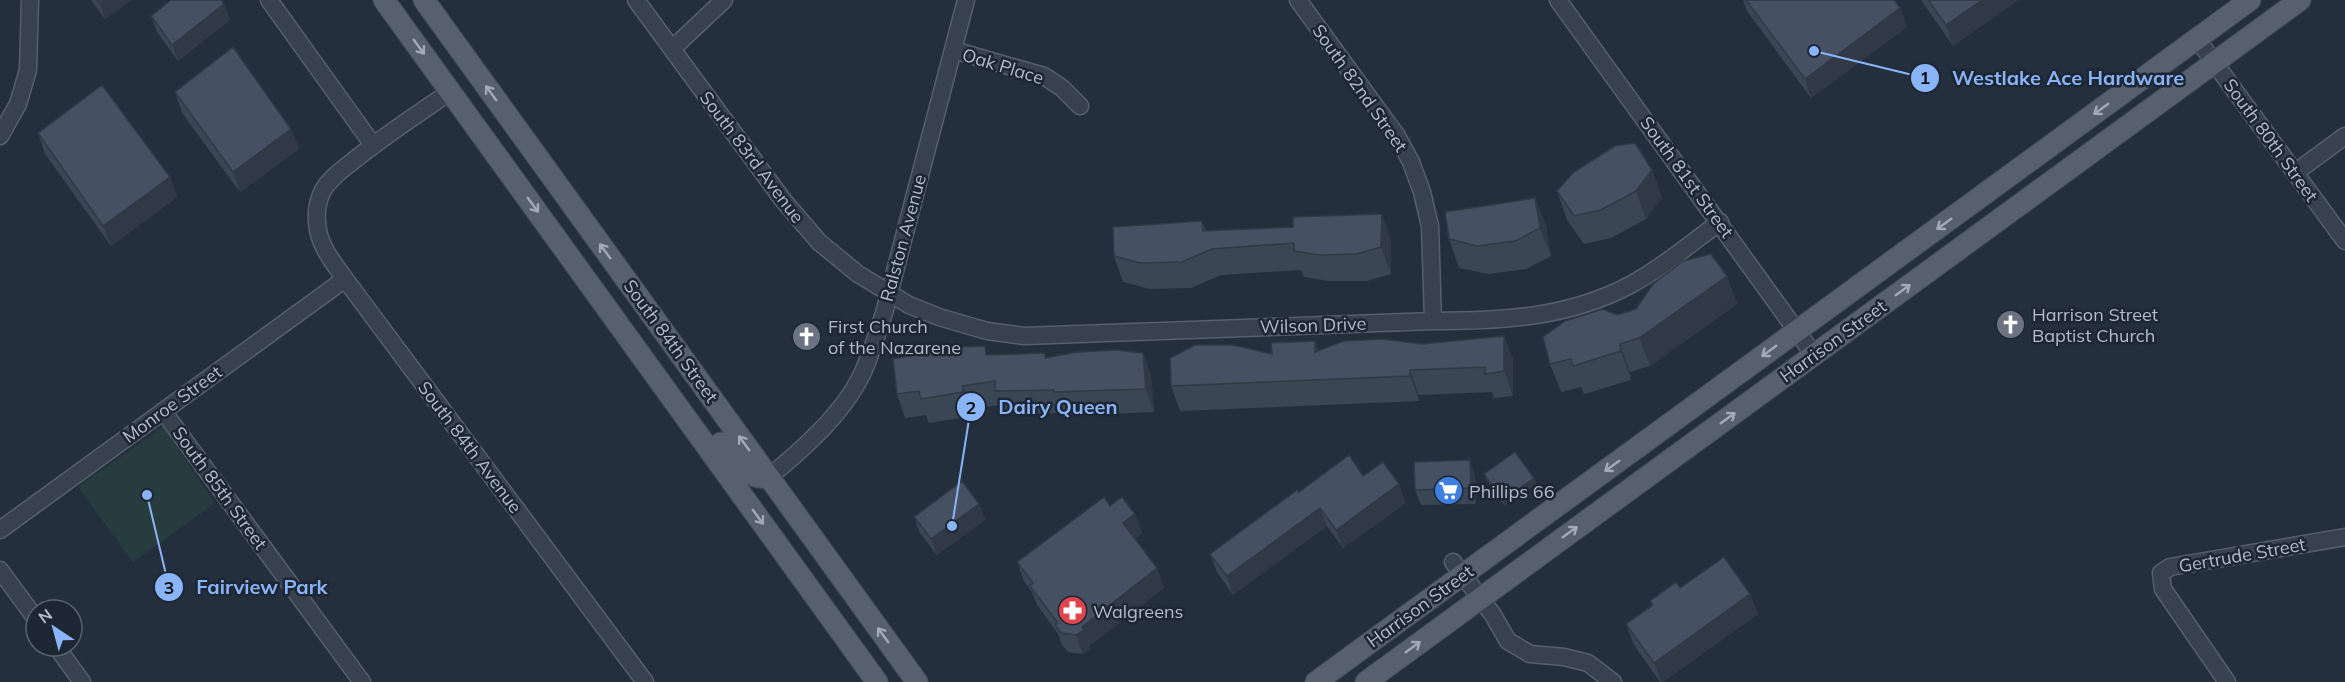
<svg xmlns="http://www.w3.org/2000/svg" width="2345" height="682" font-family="Mulish,sans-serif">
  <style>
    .green { fill: #263c3f }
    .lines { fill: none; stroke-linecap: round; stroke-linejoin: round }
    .minor-casing { stroke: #565f6c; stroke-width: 19 }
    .major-casing { stroke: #414a57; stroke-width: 23 }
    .minor { stroke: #38414e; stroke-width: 16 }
    .major { stroke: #56606e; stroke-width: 21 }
    .wall { fill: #3b4654 }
    .shaded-wall { fill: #303945 }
    .building { fill: #455162; stroke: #303945; stroke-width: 1.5 }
    .oneway { stroke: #a1aab7 }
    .labels { text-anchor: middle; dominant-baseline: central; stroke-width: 5; stroke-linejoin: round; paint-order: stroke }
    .street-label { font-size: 18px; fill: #b4bcc9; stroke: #1d2633 }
    .poi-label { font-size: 18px; fill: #b4bcc9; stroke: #1d2633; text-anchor: start }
    .leader { fill: none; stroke: #8ab4f8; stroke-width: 2 }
    .callout-dot { fill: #8ab4f8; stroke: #1d2633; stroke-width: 2 }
    .mark-label { font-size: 18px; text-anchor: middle; font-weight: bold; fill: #111 }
    .callout-label { font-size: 20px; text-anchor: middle; font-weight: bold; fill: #8ab4f8; stroke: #1d2633; stroke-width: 5; stroke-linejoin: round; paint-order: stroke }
  </style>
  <rect width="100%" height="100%" fill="#242f3e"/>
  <path class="green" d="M163 427 215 503 133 562 78 487Z"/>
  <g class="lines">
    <defs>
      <path id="minor" d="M269 0 373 145
        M636 0 783 200 819 242 858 274 909 305 939 317 987 331 1024 336 1433 321C1501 321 1568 318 1630 285 1662 268 1691 243 1720 222
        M1298 0 1397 136 1411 162 1422 192 1430 226 1433 321
        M1558 0 1814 355
        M2197 39 2345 241
        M672 49 724 0
        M953 50 1044 76 1062 88 1080 106
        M451 91C418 114 384 136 353 161 342 170 330 178 323 190 318 200 316 211 317 222 318 244 332 261 345 279L645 682
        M0 136 18 104 28 70 30 0
        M2296 172 2345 136
        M163 411 362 682
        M769 477C802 450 843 414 862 374 871 355 877 334 884 313L966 0
        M0 530 345 279
        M1453 562 1493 615 1508 641 1530 654 1564 657 1588 663 1613 682
        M0 570 36 619
        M56 646 82 682
        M2227 682 2163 589 2161 573 2170 567 2345 537"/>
      <path id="major" d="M384 0 877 682
        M424 0 917 682
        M721 443C734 459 746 481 769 477
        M1316 682 2250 0
        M1366 682 2300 0"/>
    </defs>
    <use href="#minor" class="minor-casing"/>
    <use href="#major" class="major-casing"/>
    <use href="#minor" class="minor"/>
    <use href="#major" class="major"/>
  </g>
  <path class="wall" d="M91 0H132L105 19Z
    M1743 0H1894L1900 8 1907 27 1811 98 1747 11Z
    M1921 0H2018L1953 46Z
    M224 4 230 20 178 61 157 32 151 16Z
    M175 92 291 129 299 149 240 192 182 113Z
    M38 133 170 177 177 197 111 246 45 154Z
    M1652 170 1662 198 1646 219 1611 238 1584 244 1567 220 1557 191Z
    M1535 198 1546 226 1551 256 1526 269 1488 274 1459 268 1449 239Z
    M1202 221 1206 231 1391 240V274L1367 281H1329L1304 277 1301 270 1221 275 1191 288 1150 289 1123 282 1114 256Z
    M1727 276 1737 304 1650 366 1630 372 1631 380 1584 394 1581 387 1561 392 1550 364 1617 315Z
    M1504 336 1513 360V396L1494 398 1492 392 1419 395V401L1180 411 1171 386 1315 341 1318 351 1422 344Z
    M1143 353 1151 376 1154 412 1062 416 1061 413 1004 415 1000 405 971 409 972 416 929 423 926 415 905 418 897 394 988 355 1047 358Z
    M1484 474 1534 478 1536 484 1505 506 1486 479Z
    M1363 476 1406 503 1343 548 1327 526 1233 595 1217 572 1210 554 1299 492Z
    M1475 476 1476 504 1421 505 1415 490Z
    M979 504 985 520 937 555 920 533 914 517Z
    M1135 514 1142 533 1135 539 1157 568 1164 588 1089 646 1091 649 1083 654 1068 652 1062 645 1058 634 1037 605 1032 592 1024 581 1017 562Z
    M1680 588 1750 594 1758 614 1663 682H1660L1634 645 1626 624 1652 606 1650 601Z"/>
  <path class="shaded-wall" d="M104 0H132L105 19 100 3Z
    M1982 0H2018L1953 46 1946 25Z
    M224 4 230 20 178 61 172 45Z
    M1900 8 1907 27 1811 98 1805 79Z
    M291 129 299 149 240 192 233 172Z
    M1652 170 1662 198 1646 219 1636 191Z
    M170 177 177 197 111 246 103 226Z
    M1535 198 1546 226 1551 256 1540 228Z
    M1382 214 1391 240V274L1381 247Z
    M1727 276 1737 304 1650 366 1639 338Z
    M1504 336 1513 360V396L1504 371Z
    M1315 341 1324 365 1315 352Z
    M1620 344 1630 372 1631 380 1621 351Z
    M1143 353 1151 376 1154 412 1146 389Z
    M1410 370 1419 395V401L1410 376Z
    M963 386 971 409 972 416 963 392Z
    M1470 460 1475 476 1476 504 1471 488Z
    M1534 478 1536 484 1505 506 1503 500Z
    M1399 484 1406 503 1343 548 1336 530Z
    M979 504 985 520 937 555 931 539Z
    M1320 508 1327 526 1233 595 1227 576Z
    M1135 514 1142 533 1130 542 1123 523Z
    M1157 568 1164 588 1089 646 1091 649 1083 654 1076 635 1082 627Z
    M1750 594 1758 614 1663 682H1661L1654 663Z"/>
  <path class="building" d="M97 0H104L100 3Z
    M171 0H221L224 4 172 45 151 16Z
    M1746 0H1894L1900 8 1805 79Z
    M1928 0H1982L1946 25Z
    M233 47 291 129 233 172 175 92Z
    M102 85 170 177 103 226 38 133Z
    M1635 143 1652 170 1636 191 1601 210 1574 216 1557 191 1574 172 1615 146Z
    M1535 198 1540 228 1515 241 1477 246 1449 239 1445 212Z
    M1382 214 1381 247 1357 254 1319 255 1294 251V243L1212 249 1182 262 1140 263 1114 256 1113 227 1202 221 1203 231 1293 227V217Z
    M1711 254 1727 276 1639 338 1620 344 1621 351 1573 366 1571 359 1550 364 1543 337 1565 321 1603 309 1617 315 1636 309 1653 284 1683 261Z
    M1504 336V371L1485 374V367L1410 370V376L1171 386 1170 358 1195 345H1233L1272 354 1271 343 1315 341V352L1344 341 1382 339 1422 344Z
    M985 346 986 355 1045 353V358L1077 352 1116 350 1143 353 1146 389 1054 392V390L995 391V381L963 386V392L921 399 919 391 897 394 893 359 956 347Z
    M1515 452 1534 478 1503 500 1484 474Z
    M1349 455 1363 476 1383 462 1399 484 1336 530 1320 508 1227 576 1210 554 1297 490 1299 492Z
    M1470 460 1471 488 1415 490 1414 462Z
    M962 481 979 504 931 539 914 517Z
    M1104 497 1110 506 1122 497 1135 514 1123 523 1157 568 1082 627 1084 630 1076 635 1061 633 1055 625 1058 623 1030 586 1033 583 1017 562Z
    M1724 557 1750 594 1654 663 1626 624 1653 605 1650 601 1676 582 1680 588Z"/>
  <defs><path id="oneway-shaft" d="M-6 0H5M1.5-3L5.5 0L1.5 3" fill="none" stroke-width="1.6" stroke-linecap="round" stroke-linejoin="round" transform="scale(1.5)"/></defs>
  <g class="oneway">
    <use href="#oneway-shaft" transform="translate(419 47) rotate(54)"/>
    <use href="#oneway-shaft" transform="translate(491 93) rotate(-126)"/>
    <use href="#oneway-shaft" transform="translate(2101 109) rotate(144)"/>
    <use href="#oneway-shaft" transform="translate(533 205) rotate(54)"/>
    <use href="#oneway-shaft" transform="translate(1944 224) rotate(144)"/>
    <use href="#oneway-shaft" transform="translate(605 251) rotate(-126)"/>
    <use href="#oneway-shaft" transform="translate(1903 290) rotate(-36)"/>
    <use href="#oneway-shaft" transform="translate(1769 351) rotate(144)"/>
    <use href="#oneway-shaft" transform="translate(1728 418) rotate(-36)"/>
    <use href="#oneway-shaft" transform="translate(744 443) rotate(-126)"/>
    <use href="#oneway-shaft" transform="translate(1612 466) rotate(144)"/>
    <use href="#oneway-shaft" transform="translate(758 517) rotate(54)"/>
    <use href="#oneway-shaft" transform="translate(1570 532) rotate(-36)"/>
    <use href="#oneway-shaft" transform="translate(883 635) rotate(-126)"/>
    <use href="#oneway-shaft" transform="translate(1413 647) rotate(-36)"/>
  </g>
  <defs>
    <symbol id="church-disc" viewBox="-11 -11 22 22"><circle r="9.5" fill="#6b7280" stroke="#1d2633"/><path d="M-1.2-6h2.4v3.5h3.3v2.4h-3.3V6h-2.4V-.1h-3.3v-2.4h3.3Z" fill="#fff"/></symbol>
    <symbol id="supermarket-disc" viewBox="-11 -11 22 22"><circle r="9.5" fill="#3f7fe0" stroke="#1d2633"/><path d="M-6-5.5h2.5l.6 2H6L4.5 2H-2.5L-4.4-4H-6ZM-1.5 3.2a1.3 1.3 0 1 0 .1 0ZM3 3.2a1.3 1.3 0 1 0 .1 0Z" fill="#fff"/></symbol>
    <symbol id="pharmacy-disc" viewBox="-11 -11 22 22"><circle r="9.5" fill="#e0444e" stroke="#1d2633"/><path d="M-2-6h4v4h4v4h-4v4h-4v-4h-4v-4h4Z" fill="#fff"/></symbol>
  </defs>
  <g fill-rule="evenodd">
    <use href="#church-disc" x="1994" y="308" width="33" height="33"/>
    <use href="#church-disc" x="790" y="320" width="33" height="33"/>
    <use href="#supermarket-disc" x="1432" y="474" width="33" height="33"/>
    <use href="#pharmacy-disc" x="1056" y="594" width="33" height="33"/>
  </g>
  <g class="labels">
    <g class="street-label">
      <text transform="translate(1003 66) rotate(17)">Oak Place</text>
      <text transform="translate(1360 88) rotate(55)">South 82nd Street</text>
      <text transform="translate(2271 140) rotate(54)">South 80th Street</text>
      <text transform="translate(752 157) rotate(53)">South 83rd Avenue</text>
      <text transform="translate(1687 177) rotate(54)">South 81st Street</text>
      <text transform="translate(903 238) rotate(-75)">Ralston Avenue</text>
      <text transform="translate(1313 325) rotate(-2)">Wilson Drive</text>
      <text transform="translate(671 341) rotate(54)">South 84th Street</text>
      <text transform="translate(1833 341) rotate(-36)">Harrison Street</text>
      <text transform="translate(172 404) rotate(-36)">Monroe Street</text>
      <text transform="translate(470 447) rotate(53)">South 84th Avenue</text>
      <text transform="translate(220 488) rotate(54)">South 85th Street</text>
      <text transform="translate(2242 555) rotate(-10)">Gertrude Street</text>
      <text transform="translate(1420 606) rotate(-36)">Harrison Street</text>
    </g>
    <g class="poi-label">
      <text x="2032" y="314">Harrison Street<tspan x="2032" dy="21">Baptist Church</tspan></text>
      <text x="828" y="326">First Church<tspan x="828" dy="21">of the Nazarene</tspan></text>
      <text x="1469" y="491">Phillips 66</text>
      <text x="1093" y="611">Walgreens</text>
    </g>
  </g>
  <path class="leader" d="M1814 51L1925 78M952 526L971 407M147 495L169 587"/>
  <g class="callout-dot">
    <circle cx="1814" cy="51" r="6"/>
    <circle cx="952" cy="526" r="6"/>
    <circle cx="147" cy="495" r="6"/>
    <circle cx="1925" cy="78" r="15"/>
    <circle cx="971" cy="407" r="15"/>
    <circle cx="169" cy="587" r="15"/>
  </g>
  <g class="mark-label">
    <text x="1925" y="84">1</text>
    <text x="971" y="414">2</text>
    <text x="169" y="594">3</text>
  </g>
  <g class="callout-label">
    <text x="2068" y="85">Westlake Ace Hardware</text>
    <text x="1058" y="414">Dairy Queen</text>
    <text x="262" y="594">Fairview Park</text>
  </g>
  <g transform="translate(54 628) rotate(324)"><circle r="28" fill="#1d2633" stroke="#59626f" stroke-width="1.5"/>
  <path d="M0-4.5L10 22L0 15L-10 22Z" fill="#8ab4f8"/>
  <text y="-9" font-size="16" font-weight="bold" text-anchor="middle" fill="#b4bcc9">N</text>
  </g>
</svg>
